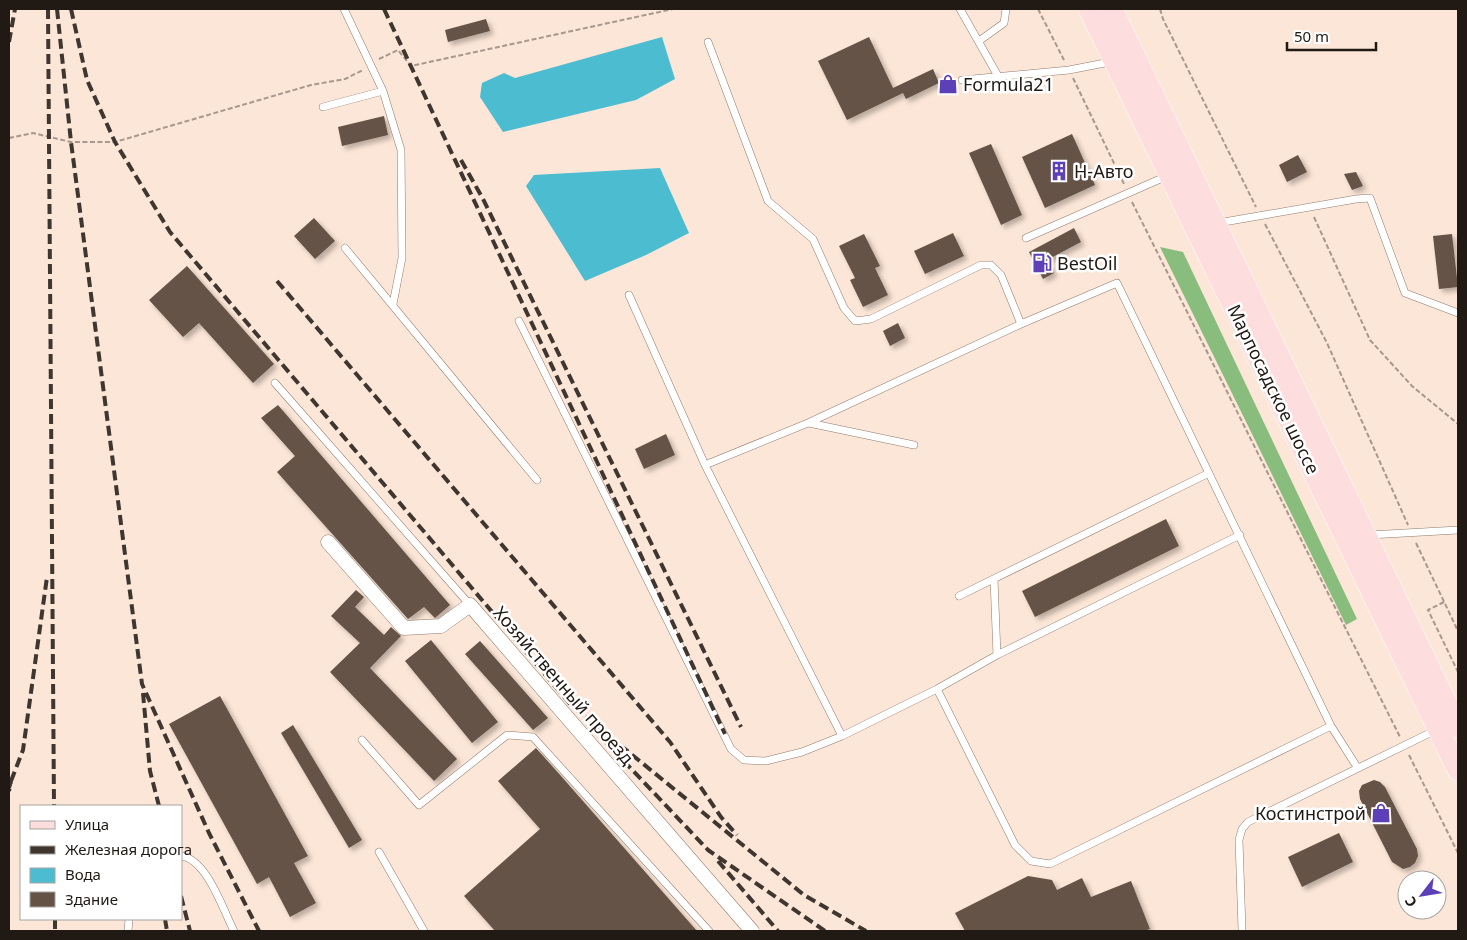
<svg xmlns="http://www.w3.org/2000/svg" width="1467" height="940" font-family="'Noto Sans',sans-serif">
  <style>
    .forest { fill: #88bd7e }
    .water { fill: #4cbdd1 }
    .building { fill: #655346; filter: url(#shadow) }
    .lines { fill: none; stroke-linecap: round; stroke-linejoin: round }
    .lane-casing { stroke: #8f7b6e; stroke-width: 8 }
    .street-casing { stroke: #8f7b6e; stroke-width: 15 }
    .primary-casing { stroke: #fff; stroke-width: 22 }
    .path { stroke: #a7978c; stroke-width: 2; stroke-dasharray: 5 2.5; stroke-linecap: butt }
    .lane { stroke: #fff; stroke-width: 7 }
    .street { stroke: #fff; stroke-width: 14 }
    .primary { stroke: #fddddd; stroke-width: 21 }
    .rail { stroke: #3f3630; stroke-width: 4; stroke-dasharray: 10 5; stroke-linecap: butt }
    .labels { text-anchor: middle; dominant-baseline: central; stroke-width: 5; stroke-linejoin: round; paint-order: stroke }
    .poi-label { font-size: 18px; fill: #201914; stroke: #fff; text-anchor: start }
    .street-label { font-size: 18px; fill: #201914; stroke: #fff }
  </style>
  <defs>
    <filter id="shadow"><feDropShadow dx="3.5" dy="3.5" stdDeviation="2.5" flood-color="#0004"/></filter>
  </defs>
  <rect width="100%" height="100%" fill="#fce6d7"/>
  <path class="forest" d="M1160 247 1183 252 1357 619 1346 625Z"/>
  <path class="water" d="M662 37 675 79 636 100 503 132 480 97 482 83 504 73 515 78Z
    M660 168 689 233 646 255 585 281 526 186 534 175Z"/>
  <path class="building" d="M486 19 490 31 448 42 445 30Z
    M869 37 893 88 933 69 939 83 906 99 903 93 847 120 818 61Z
    M384 116 388 135 342 146 338 127Z
    M1072 134 1095 185 1045 208 1022 157Z
    M991 144 1022 215 1001 225 969 153Z
    M1298 155 1307 172 1287 182 1279 165Z
    M1356 172 1363 186 1352 190 1344 174Z
    M314 218 335 241 315 259 294 236Z
    M1074 228 1081 242 1047 260 1054 273 1043 279 1029 252Z
    M953 233 964 256 925 274 914 251Z
    M864 234 880 266 875 268 888 295 863 307 850 280 855 278 839 246Z
    M1452 234 1458 287 1439 289 1433 236Z
    M187 266 274 364 253 383 199 323 183 337 149 300Z
    M898 323 905 338 890 346 883 331Z
    M278 405 450 605 435 618 424 607 408 619 277 472 295 456 261 418Z
    M666 434 675 455 644 469 635 449Z
    M1166 519 1179 546 1035 617 1022 591Z
    M356 590 364 597 355 607 384 635 391 627 401 636 370 668 457 759 434 781 330 672 360 643 331 616Z
    M431 640 498 722 472 743 405 661Z
    M480 641 548 718 533 730 465 654Z
    M220 696 308 856 294 863 316 903 290 917 269 877 257 884 169 724Z
    M293 725 362 840 349 848 281 733Z
    M536 748 561 776 697 931H495L464 896 540 829 498 781Z
    M1374 780 1380 782 1385 787 1417 849 1418 856 1415 863 1410 867 1403 869 1392 862 1360 799 1359 791 1362 785Z
    M1339 833 1353 862 1302 887 1288 857Z
    M1028 876 1052 880 1057 890 1082 878 1091 897 1131 881 1150 929 1144 931H965L955 913Z"/>
  <g class="lines">
    <defs>
      <path id="lane" d="M344 9 383 91 401 150 402 258 393 304
        M960 9 998 76
        M979 41 1004 23 1006 9
        M708 42 768 201 813 239 844 308 855 321 871 319 981 265H991L1001 275 1021 324
        M962 80 1069 70 1110 62
        M323 107 383 91
        M1218 223 1356 199 1370 198 1405 293 1458 313
        M1026 238 1167 176
        M345 248 537 480
        M629 295 705 465 842 736
        M519 321 731 749 744 760 766 761 802 752 842 736 937 689 997 655 1240 535
        M275 383 470 605
        M809 423 914 445
        M705 465 808 423 1021 324 1117 283 1331 726 1357 767
        M1369 535 1458 530
        M994 579 997 655
        M959 596 1209 473
        M937 689 1015 845 1031 861 1050 864 1331 726
        M362 740 419 805 507 735 533 737 709 931
        M379 852 424 931
        M181 856C207 859 223 910 234 931
        M1242 930 1239 840 1242 829 1248 822 1436 730
        M128 931 129 919"/>
      <path id="street" d="M328 542 404 628 441 626 470 605 752 931"/>
      <path id="primary" d="M1089 9 1458 770
        M1112 9 1458 727"/>
    </defs>
    <use href="#lane" class="lane-casing"/>
    <use href="#street" class="street-casing"/>
    <use href="#primary" class="primary-casing"/>
    <path class="path" d="M1038 9 1064 60
      M1160 9 1163 19 1256 207
      M379 59 398 50 411 66 673 9
      M1073 78 1124 184
      M9 138 33 133 71 142H115L311 85 345 79 363 70
      M1132 202 1400 737
      M1314 217 1370 340 1412 386 1458 424
      M1265 224 1327 343 1408 525
      M1416 543 1458 631
      M1444 602 1428 610 1458 672
      M1409 755 1458 853"/>
    <use href="#lane" class="lane"/>
    <use href="#street" class="street"/>
    <use href="#primary" class="primary"/>
    <path class="rail" d="M48 9 54 806
      M57 9 71 142 142 684 209 833 259 931
      M71 9 87 80 115 142 170 232 571 705 804 895 866 931
      M384 9 725 734
      M9 42 15 9
      M461 160 483 199 741 727
      M277 281 670 742 721 817 737 835
      M143 693 150 771 159 806
      M603 739 708 850 825 931
      M11 781 23 750 47 577
      M9 788 11 781 9 791
      M718 861 778 931
      M181 896 190 931
      M55 919V931
      M165 919 167 931"/>
  </g>
  <defs>
    <symbol id="shop-bare" viewBox="-9 -9 18 18"><path d="M-5-2.5h2.3a2.7 3.5 0 0 1 5.4 0H5L5.5 6h-11ZM-1.5-2.5h3a1.5 2.3 0 0 0-3 0Z" fill="#5d3fb8" stroke="#fff" stroke-width="2.5" paint-order="stroke"/></symbol>
    <symbol id="building-bare" viewBox="-9 -9 18 18"><path d="M-4-6H4V6H1V3H-1V6H-4ZM-2.5-4.3h1.7v1.8h-1.7ZM.8-4.3h1.7v1.8H.8ZM-2.5-1h1.7V.8h-1.7ZM.8-1h1.7V.8H.8Z" fill="#5d3fb8" stroke="#fff" stroke-width="2.5" paint-order="stroke"/></symbol>
    <symbol id="fuel-bare" viewBox="-9 -9 18 18"><path d="M-5.5-6h7V0h2V4h1.3V-2.5L3-4.5l.8-.8L6-3V5H2.5V1h-1V6h-7ZM-4.2-4.7v3.2H.2V-4.7Z" fill="#5d3fb8" stroke="#fff" stroke-width="2.5" paint-order="stroke"/></symbol>
  </defs>
  <g fill-rule="evenodd">
    <use href="#shop-bare" x="934" y="70" width="28" height="28"/>
    <use href="#building-bare" x="1045" y="157" width="28" height="28"/>
    <use href="#fuel-bare" x="1028" y="249" width="28" height="28"/>
    <use href="#shop-bare" x="1367" y="799" width="28" height="28"/>
  </g>
  <g class="labels">
    <g class="poi-label">
      <text x="963" y="84">Formula21</text>
      <text x="1074" y="171">Н-Авто</text>
      <text x="1057" y="263">BestOil</text>
      <text x="1366" y="813" text-anchor="end">Костинстрой</text>
    </g>
    <g class="street-label">
      <text transform="translate(1274 389) rotate(64)">Марпосадское шоссе</text>
      <text transform="translate(564 685) rotate(49)">Хозяйственный проезд</text>
    </g>
  </g>
  <rect width="1467" height="940" fill="none" stroke="#201914" stroke-width="20"/>
  <rect x="20" y="805" width="162" height="115" fill="#ffffff" stroke="#a6a3a1"/>
  <rect x="30" y="821" width="25" height="8" fill="#fddddd" stroke="#a6a3a1"/>
  <text x="65" y="830" font-size="15" fill="#201914">Улица</text>
  <rect x="30" y="846" width="25" height="8" fill="#3f3630" stroke="#a6a3a1"/>
  <text x="65" y="855" font-size="15" fill="#201914">Железная дорога</text>
  <rect x="30" y="868" width="25" height="15" fill="#4cbdd1" stroke="#a6a3a1"/>
  <text x="65" y="880" font-size="15" fill="#201914">Вода</text>
  <rect x="30" y="892" width="25" height="15" fill="#655346" stroke="#a6a3a1"/>
  <text x="65" y="905" font-size="15" fill="#201914">Здание</text>
  <g transform="translate(1422 895) rotate(239)"><circle r="24" fill="#ffffff" stroke="#a6a3a1"/>
  <path d="M0-4L9 19L0 12L-9 19Z" fill="#5d3fb8"/>
  <text y="-8" font-size="14" font-weight="bold" text-anchor="middle" fill="#201914">С</text>
  </g>
  <path d="M1287 42v8h89v-8" fill="none" stroke="#201914" stroke-width="2.5"/>
  <text x="1294" y="42" font-size="15" fill="#201914" stroke="#ffffff" stroke-width="4" paint-order="stroke">50 m</text>
</svg>
